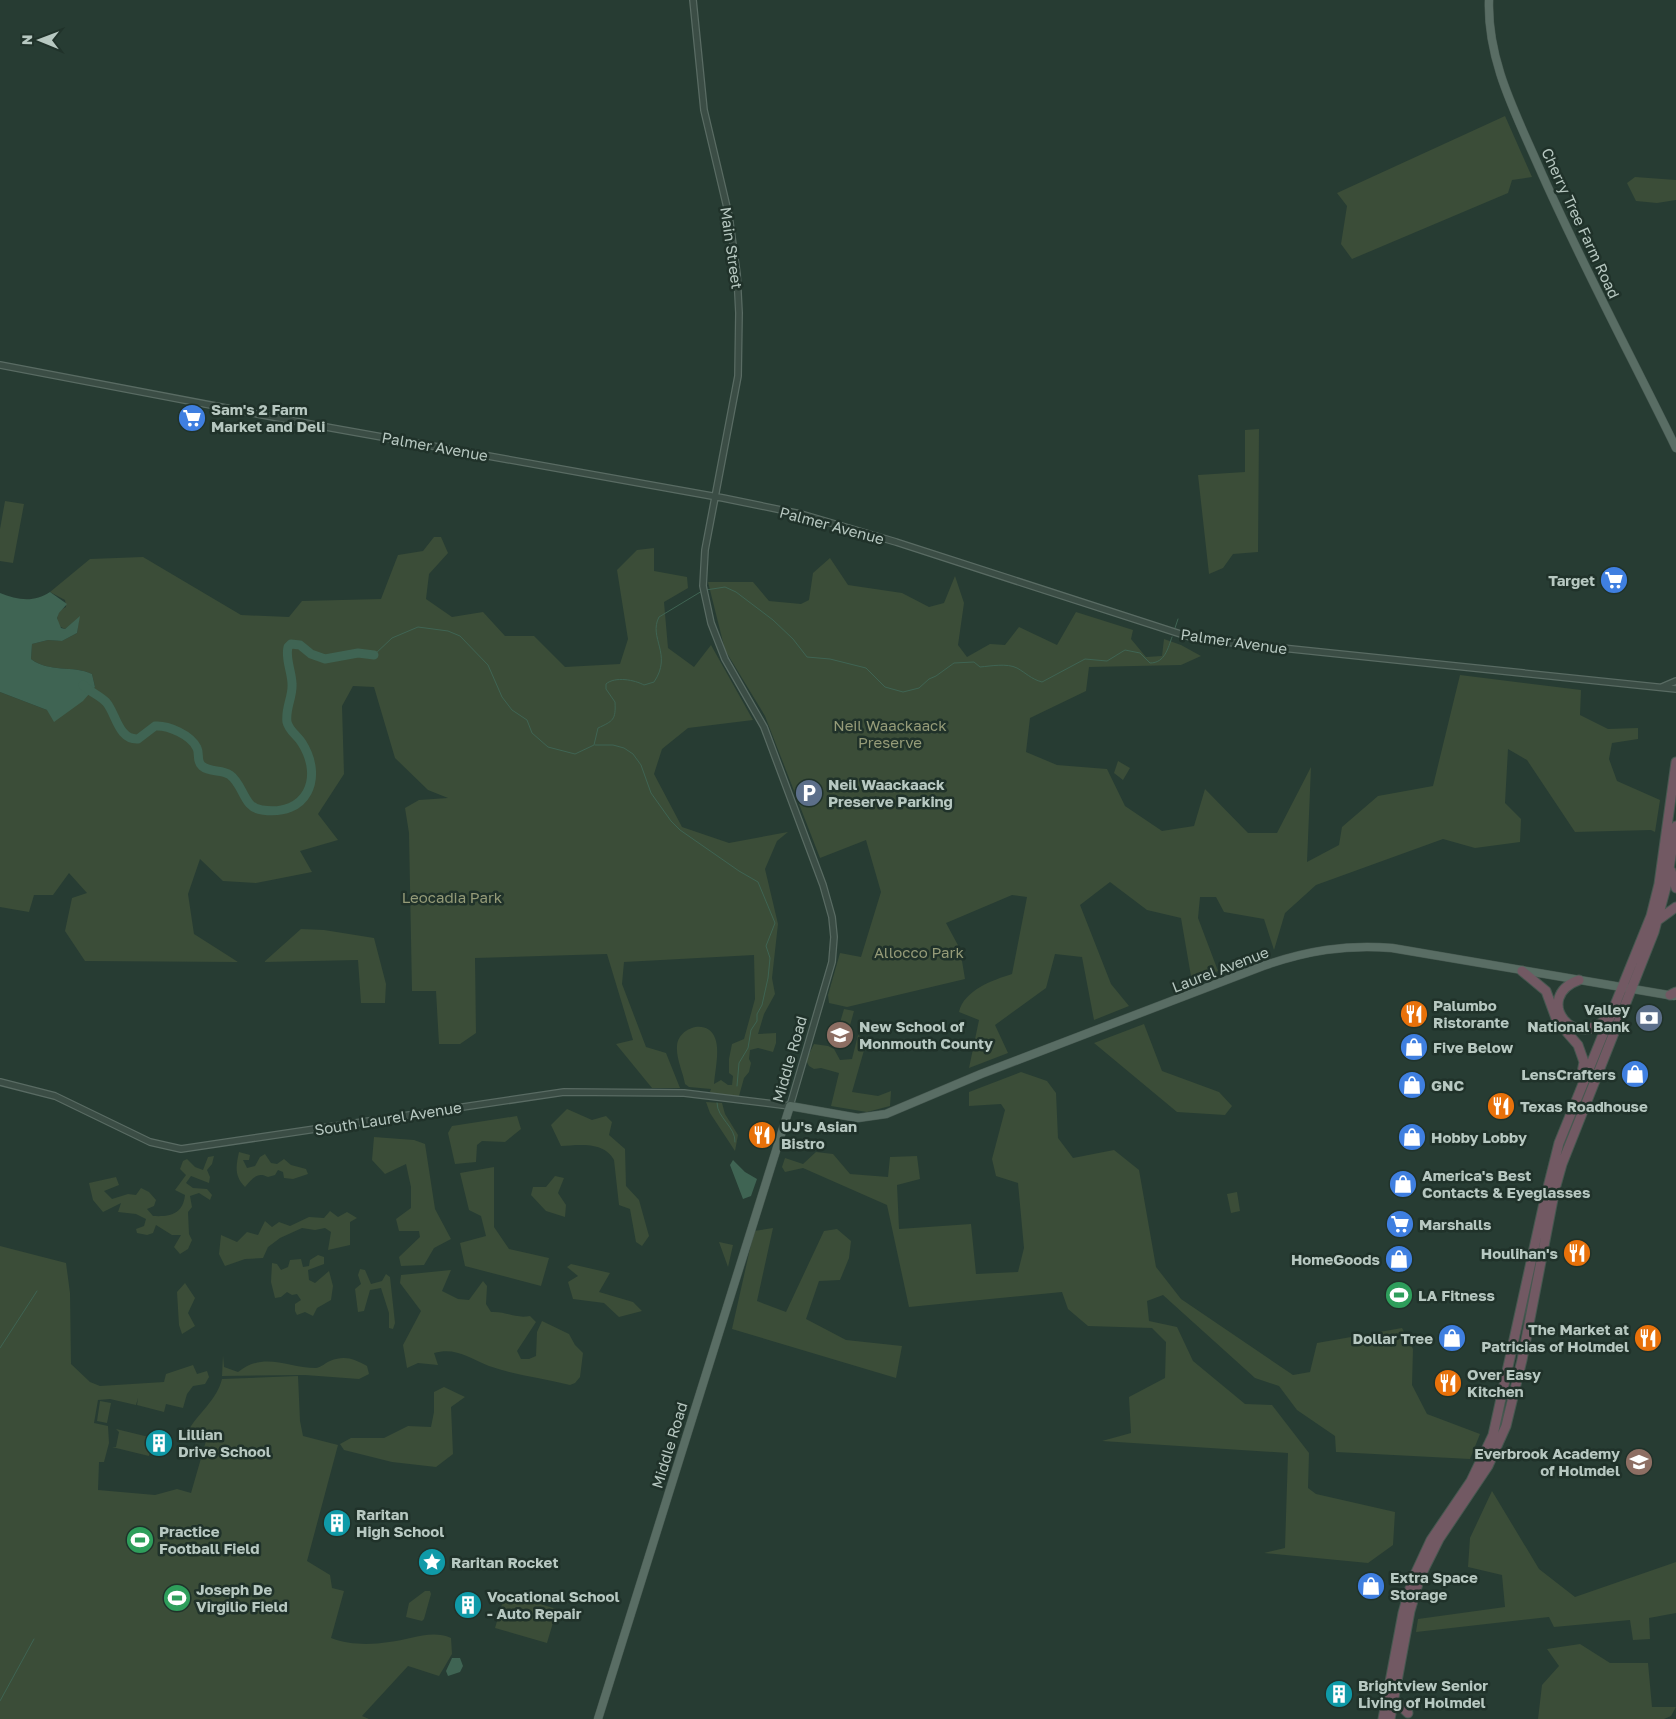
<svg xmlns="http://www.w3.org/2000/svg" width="1676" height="1719" font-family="'Golos Text',sans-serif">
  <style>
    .green { fill: #3b4d38 }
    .water { fill: #3f6453 }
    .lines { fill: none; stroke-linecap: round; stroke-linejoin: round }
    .stream { stroke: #3f6453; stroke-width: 1 }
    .river { stroke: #3f6453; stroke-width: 9 }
    .minor-casing { stroke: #596b63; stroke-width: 8 }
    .major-casing { stroke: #475951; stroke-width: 9 }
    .highway-casing { stroke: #465850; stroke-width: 11 }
    .minor { stroke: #3b4d45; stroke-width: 5.5 }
    .major { stroke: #596d64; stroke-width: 8 }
    .highway { stroke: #725963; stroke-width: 9 }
    .labels { text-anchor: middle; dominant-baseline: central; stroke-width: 5; stroke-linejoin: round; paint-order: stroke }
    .street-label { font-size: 15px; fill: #b7c8c1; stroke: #20322a }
    .poi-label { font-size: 15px; font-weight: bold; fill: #b7c8c1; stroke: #20322a; text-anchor: start }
    .park-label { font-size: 15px; fill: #959b78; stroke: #20322a }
  </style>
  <rect width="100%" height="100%" fill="#273c33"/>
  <path class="green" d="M1505 116 1532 177 1512 180 1508 193 1352 259 1341 244 1347 206 1337 193Z
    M1635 177 1676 180V200L1657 203 1636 201 1627 183Z
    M1259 429 1258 552 1233 554 1223 568 1209 574 1198 475 1245 472V430Z
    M5 501 24 504 13 563 0 561V529Z
    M434 537H441L448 553 429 574 426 599 452 617 483 612 505 636H534L565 667 620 664 628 639 617 570 637 550 654 548V571L687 577 688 588 664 602 668 648 694 667 711 645 753 720 688 728 662 749 654 774 682 827 729 843 788 832 777 841 765 869 778 924 772 978 775 994 764 1014 758 1034 776 1033V1043L773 1052 758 1048 750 1050 749 1059 751 1063 749 1072 744 1078 739 1096 718 1097 710 1092 711 1089 689 1087 685 1084C683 1072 676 1059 677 1046 678 1027 708 1018 715 1038 720 1050 715 1071 714 1084L721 1080 728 1085H732L733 1076 729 1073V1059L732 1044 744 1039 755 999 754 955 624 962 622 984 646 1047 666 1053 680 1088H652L616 1044 633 1040 607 954 475 958 476 1033 460 1044H439L436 991H412L409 833 405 808 419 800 448 798 428 790 395 758 374 687 353 686 342 706 344 774 318 814 338 840 300 851 312 872 256 883 223 881 200 859 188 894 194 934 238 962 85 961 65 931 72 898 87 893 69 873 53 895H34L29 912 0 907V692L47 710 95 687 92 674C73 665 49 673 31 659L32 644 48 640 62 641 77 633 79 618 65 629 59 626C55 617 58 611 66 607L65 600 50 592 90 559 143 557 241 615 289 617 302 601 381 599 398 555 423 551Z
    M830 558 848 585 902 593 929 607 944 603 955 576 964 603 958 645 967 657 990 644 1005 645 1019 627 1057 645 1076 612 1133 630 1131 639 1146 657 1162 656 1164 639 1181 645 1201 656 1181 665 1089 667 1086 691 1030 718 1026 752 1057 765 1107 769 1125 806 1162 831 1194 826 1205 789 1248 833H1277L1311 767 1307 862 1339 845 1342 827 1378 796 1433 786 1460 675 1581 690 1580 715 1608 729 1638 728V739L1612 743 1609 759 1617 781 1660 800 1655 832 1651 830 1575 832 1527 760 1508 749 1505 803 1521 819 1520 842 1475 848 1443 839 1316 885 1285 913 1274 950 1264 919 1224 912 1216 897H1200L1198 918 1218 971 1192 982 1181 918 1147 910 1110 882 1080 905 1111 984 1129 1006 1094 1020 1082 957 1055 954 1046 988 995 1025 1008 1053 969 1068 979 1020 959 1012C964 990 993 980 1012 974L1027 897 1012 895 946 923 960 949 965 979 847 1007 829 1003 828 995 840 953 861 957 881 892 866 840 820 858 765 716 725 650 708 582H753L769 601 801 604 809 600 813 573Z
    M1118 761 1130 768 1123 780 1114 773Z
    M301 929 324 930 374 938 386 984 385 1003H361L358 960 264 962Z
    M844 1009 854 1011 849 1029 839 1026Z
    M1144 1024 1162 1071 1219 1092 1232 1106 1225 1115 1177 1112 1094 1043Z
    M858 1035 867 1040 852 1092 878 1096 891 1091 890 1106 867 1112 831 1106 839 1073 821 1068 814 1069 809 1066 806 1060 814 1044 828 1046 834 1049 840 1060 852 1059Z
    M1021 1072 1047 1081 1056 1093 1058 1138 1073 1158 1114 1150 1139 1170 1156 1267 1181 1299 1293 1375 1310 1372 1317 1343 1402 1328 1413 1349 1412 1385 1427 1414 1480 1434 1470 1459 1336 1452 1335 1436 1297 1410 1279 1386 1255 1378 1163 1295 1147 1301 1149 1321 1177 1327 1193 1361 1245 1404 1272 1405 1309 1453 1308 1488 1316 1494 1395 1512 1393 1545 1368 1563 1264 1553 1285 1548 1288 1453 1102 1441 1131 1433 1129 1397 1165 1378 1166 1342 1152 1328 1088 1326 1068 1309 1062 1292 909 1307 887 1205 803 1168 785 1172 782 1167 785 1158 803 1164 816 1152 833 1154 850 1174 888 1177 890 1157 917 1156 920 1179 897 1185 899 1229 971 1224 976 1274 1018 1272 1024 1248 1018 1183 996 1176 992 1159 1005 1110 1001 1104 969 1106V1092Z
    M706 1102 722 1103 725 1114 738 1135 735 1151 710 1113Z
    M567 1109 592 1120 606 1116 612 1122 609 1135 625 1149 626 1186 639 1200 649 1236 642 1246 636 1242 630 1209 619 1205 614 1160C604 1141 578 1145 561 1146L551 1125Z
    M517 1116 521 1129 505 1142 482 1141 477 1145 476 1162 455 1164 448 1133 452 1126Z
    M374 1137 414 1140 425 1144 435 1209 451 1239 434 1248 424 1265 401 1266 399 1257 420 1237 419 1231H399L396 1219 411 1208V1187L406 1164 385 1174 372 1160Z
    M239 1152 250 1155 249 1160H243L247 1168 255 1166 260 1157 265 1154 271 1163 277 1164 284 1159 291 1165 306 1169 308 1174 293 1179 284 1178 283 1172 278 1170 275 1175 268 1177C257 1171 252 1179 245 1187 234 1176 236 1166 239 1152Z
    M214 1156 212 1164 207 1170 210 1177 209 1183 191 1176 186 1183 193 1188 207 1189 212 1195 210 1200 199 1193 190 1196 192 1207 188 1212 189 1234 192 1240 188 1249 180 1254 174 1247 181 1235H172L156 1225 153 1233 147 1235 137 1233 136 1229 144 1226 146 1219 136 1214 118 1212 121 1203 103 1212 93 1200 89 1183 116 1177 119 1185 104 1191 112 1199 128 1194 136 1195 141 1188 149 1192 156 1200 154 1206 147 1209 153 1216C170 1217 183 1214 185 1195L175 1190 186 1175 180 1169 183 1161 187 1159 195 1167 203 1170 208 1157Z
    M494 1167V1227L509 1249 549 1258 541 1286 465 1266 460 1243 486 1236 481 1216 469 1210 460 1173Z
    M555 1176 564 1178 558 1193 566 1205 565 1217 546 1211 531 1195 533 1187H546Z
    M1237 1192 1240 1211 1231 1213 1227 1194Z
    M330 1211 338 1217 347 1212 357 1218 350 1222V1245L328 1250 331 1232 325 1228 315 1230 302 1228 280 1238 268 1247 263 1258 245 1259 225 1266 219 1254 221 1235 237 1242 247 1232 258 1235 265 1221 272 1227 279 1222 290 1226 309 1217 324 1218Z
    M773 1228 757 1301 786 1312 824 1231 837 1229 851 1241 849 1258 840 1280 819 1281 806 1319 846 1340 902 1346 896 1378 732 1329 754 1231Z
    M719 1242 733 1245 728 1267Z
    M0 1246 66 1263 70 1293 71 1364 90 1382 100 1386 164 1382 166 1374 193 1365 197 1374 207 1371 209 1377 205 1384 193 1386 187 1394 183 1408 166 1404 164 1412 137 1405 138 1398 136 1405 110 1399 98 1400 94 1423 108 1426 109 1443 104 1462H99L98 1490 155 1495 177 1489 191 1493 206 1441 190 1436 188 1431C198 1413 217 1400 222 1379L298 1376 300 1421 303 1436 338 1445 307 1561 330 1575 332 1588 344 1591 331 1638C349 1645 370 1645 389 1642 410 1640 431 1629 451 1638L452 1654 439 1676 408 1666 362 1716 369 1719H0Z
    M318 1255 324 1257V1264L308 1270 309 1280 315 1283 329 1271 333 1286 331 1300 317 1308 313 1316 305 1312 297 1315 295 1311V1304L301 1300 297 1294 292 1295 287 1292 281 1297 275 1298 271 1282 272 1263 277 1264 281 1270 288 1267 290 1260 301 1259 303 1267 309 1266 310 1260Z
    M571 1264 610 1273 599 1292 633 1302 642 1311 619 1317 604 1303 573 1299 568 1282 578 1276 567 1267Z
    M360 1269 365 1270 371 1284 382 1281 386 1274 390 1277 395 1323 393 1329 389 1328V1313L381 1288 370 1290 364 1311 358 1312 355 1289 361 1284 358 1275Z
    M451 1270 442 1291 458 1299 469 1300 483 1281 487 1286 486 1304 491 1312C506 1311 515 1319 530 1316L536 1322 517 1351 521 1359H529L536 1356 537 1332 542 1321 569 1334 575 1345 583 1353 580 1377 575 1383 570 1385C543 1378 514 1375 489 1366 469 1358 456 1347 434 1353L438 1365 418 1363 407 1368 403 1345 421 1311 400 1283 401 1275Z
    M185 1283 195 1298 188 1313 195 1326 182 1334 179 1325 177 1292Z
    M223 1355 224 1367 238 1372C265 1351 287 1368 316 1368 322 1367 325 1363 330 1361 345 1355 354 1359 367 1366L369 1374 359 1379 305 1375 222 1376Z
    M444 1387 465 1397 451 1407 453 1454 436 1467 392 1462 344 1450 340 1444 351 1438H384L408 1426 431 1427 434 1412V1392Z
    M100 1401 111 1403 107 1423 97 1421Z
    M116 1429 153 1438 149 1456 112 1447H116L119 1432Z
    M1492 1491 1539 1569 1575 1597 1676 1562V1613L1649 1618 1650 1639 1633 1640 1630 1620 1554 1627 1549 1617 1416 1632 1418 1619 1505 1607 1502 1575 1468 1567 1470 1538Z
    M425 1591H430L431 1594 424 1619 422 1621 406 1617 409 1603Z
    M505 1594 557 1609 547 1643 495 1628Z
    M1580 1644 1610 1663H1648L1652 1707H1676L1671 1716 1664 1719H1538L1542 1685 1559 1666 1547 1649Z"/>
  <path class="water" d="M50 592 67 604 59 613 57 618 61 628 65 629 80 616 77 633 62 641 48 640 32 644 31 659C49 673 73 665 92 674L95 687 83 701 54 722 47 710 0 692V593C17 600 34 603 50 592Z
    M733 1160 745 1172 757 1179 751 1196 743 1199 730 1165Z
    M452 1658H460L463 1666 460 1672 448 1676 446 1671Z"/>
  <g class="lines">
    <path class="stream" d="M706 590 725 587 736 592 773 620 793 639 807 657 830 659 866 668 885 687 903 692 919 688 929 679 936 676 954 663 974 662 980 667C991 666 1007 663 1017 668 1026 673 1031 679 1042 682L1085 659 1107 661 1125 650 1140 653 1150 663C1165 663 1168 648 1172 637
      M1175 628 1178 619
      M374 655 392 638 418 627 448 631 460 636 488 665 502 697 512 710 527 720 532 733 548 747 575 754 594 745 598 728C613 721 616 720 615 702L606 689V684C615 676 635 680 644 685L654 682C673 654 648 638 659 617L702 591
      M595 745H613L624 748 633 754 641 765 651 793 671 821 680 830 739 871 758 882 775 923 766 946 770 958 768 978 762 1005 757 1014V1021L751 1030 748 1048 739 1063 737 1086
      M717 1103C717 1118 736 1127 735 1142
      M0 1348 37 1291
      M0 1701 34 1639"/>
    <path class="river" d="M83 685C90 692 99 695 106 702 116 713 118 740 138 739L155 726C168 725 191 735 197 748 200 754 196 761 202 766 210 773 222 769 230 775 244 785 243 808 262 810 307 817 324 778 302 743 297 735 289 731 287 722 285 708 293 697 292 684 292 672 285 659 288 647L291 644 300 645 311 654 325 659 358 653 374 655"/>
    <defs>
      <path id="minor" d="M0 365 326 427 723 498 801 514 896 542 1196 639 1676 689
        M1662 687 1676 681
        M0 1082 55 1096 150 1142 181 1149 564 1092 684 1093 790 1106 832 962 834 937 832 917 823 885 764 727 725 659 711 623 703 586 705 550 738 376 739 313 737 274 729 216 704 110 693 0"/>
      <path id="major" d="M1489 0C1487 60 1515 112 1538 165 1580 261 1630 354 1676 448
        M598 1719 790 1106 858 1118 886 1114 981 1074 1263 966C1306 951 1346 944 1392 948L1674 996"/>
      <path id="highway" d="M1671 871 1676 888
        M1658 920 1676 907
        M1522 971 1546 991 1557 1021 1578 1045 1584 1062 1581 1078
        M1579 980C1531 997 1576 1058 1611 1013
        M1670 995 1676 992
        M1394 1699 1408 1713
        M1383 1719 1403 1613 1412 1581 1431 1540 1471 1481 1493 1435 1544 1203 1559 1143 1651 916 1659 884 1676 762
        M1390 1719 1410 1611 1420 1577 1439 1539 1488 1466 1506 1426 1522 1360 1555 1189 1562 1164 1654 932 1666 887 1676 826"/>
    </defs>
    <use href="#minor" class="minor-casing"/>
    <use href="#major" class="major-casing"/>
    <use href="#highway" class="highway-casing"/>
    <use href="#minor" class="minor"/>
    <use href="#major" class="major"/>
    <use href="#highway" class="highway"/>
  </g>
  <defs>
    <symbol id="supermarket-disc" viewBox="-11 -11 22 22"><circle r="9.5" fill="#3f7fe0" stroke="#20322a"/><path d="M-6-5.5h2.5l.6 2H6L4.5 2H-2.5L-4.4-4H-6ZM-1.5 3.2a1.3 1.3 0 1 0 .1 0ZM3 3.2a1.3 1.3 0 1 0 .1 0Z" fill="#fff"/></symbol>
    <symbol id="parking-disc" viewBox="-11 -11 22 22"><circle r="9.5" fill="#5c6f8a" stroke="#20322a"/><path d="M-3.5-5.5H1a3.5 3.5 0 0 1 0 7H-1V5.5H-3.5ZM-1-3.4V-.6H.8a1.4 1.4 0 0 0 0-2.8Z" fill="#fff"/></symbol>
    <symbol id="restaurant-disc" viewBox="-11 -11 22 22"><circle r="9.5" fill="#e8710a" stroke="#20322a"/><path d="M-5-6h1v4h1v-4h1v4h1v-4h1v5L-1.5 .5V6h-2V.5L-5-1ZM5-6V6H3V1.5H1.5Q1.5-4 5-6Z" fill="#fff"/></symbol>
    <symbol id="bank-disc" viewBox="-11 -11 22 22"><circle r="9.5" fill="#5c6f8a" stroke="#20322a"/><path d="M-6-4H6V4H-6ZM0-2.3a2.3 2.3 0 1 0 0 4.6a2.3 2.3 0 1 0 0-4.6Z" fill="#fff"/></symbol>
    <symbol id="school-disc" viewBox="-11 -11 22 22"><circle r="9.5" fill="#8d6e63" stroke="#20322a"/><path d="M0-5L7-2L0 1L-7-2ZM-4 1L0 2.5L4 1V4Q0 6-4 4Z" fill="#fff"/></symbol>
    <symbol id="shop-disc" viewBox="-11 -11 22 22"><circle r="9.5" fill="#3f7fe0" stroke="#20322a"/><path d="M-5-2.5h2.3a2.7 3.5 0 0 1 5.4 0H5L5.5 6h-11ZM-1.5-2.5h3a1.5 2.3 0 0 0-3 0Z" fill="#fff"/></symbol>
    <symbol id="stadium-disc" viewBox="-11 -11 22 22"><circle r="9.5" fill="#2e9e5b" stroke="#20322a"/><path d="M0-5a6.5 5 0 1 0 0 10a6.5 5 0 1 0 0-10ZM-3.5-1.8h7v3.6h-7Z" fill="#fff"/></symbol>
    <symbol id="building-disc" viewBox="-11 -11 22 22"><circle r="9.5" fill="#0f9aa8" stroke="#20322a"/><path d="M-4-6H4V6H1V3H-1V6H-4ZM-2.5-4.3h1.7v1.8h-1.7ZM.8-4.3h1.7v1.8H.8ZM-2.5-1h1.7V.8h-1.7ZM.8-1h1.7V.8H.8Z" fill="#fff"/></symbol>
    <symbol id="sight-disc" viewBox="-11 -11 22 22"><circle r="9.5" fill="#0f9aa8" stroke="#20322a"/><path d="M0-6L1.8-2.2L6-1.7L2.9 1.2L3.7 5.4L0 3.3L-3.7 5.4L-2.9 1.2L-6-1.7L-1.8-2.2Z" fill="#fff"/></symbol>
  </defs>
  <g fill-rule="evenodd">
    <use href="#supermarket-disc" x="176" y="402" width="32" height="32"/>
    <use href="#supermarket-disc" x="1598" y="564" width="32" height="32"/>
    <use href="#parking-disc" x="793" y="777" width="32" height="32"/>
    <use href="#restaurant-disc" x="1398" y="998" width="32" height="32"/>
    <use href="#bank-disc" x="1633" y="1002" width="32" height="32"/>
    <use href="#school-disc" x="824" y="1019" width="32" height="32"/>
    <use href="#shop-disc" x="1398" y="1031" width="32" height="32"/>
    <use href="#shop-disc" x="1619" y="1058" width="32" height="32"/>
    <use href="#shop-disc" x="1396" y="1069" width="32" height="32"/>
    <use href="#restaurant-disc" x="1485" y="1090" width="32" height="32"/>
    <use href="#restaurant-disc" x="746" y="1119" width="32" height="32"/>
    <use href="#shop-disc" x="1396" y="1121" width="32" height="32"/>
    <use href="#shop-disc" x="1387" y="1168" width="32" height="32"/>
    <use href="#supermarket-disc" x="1384" y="1208" width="32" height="32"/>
    <use href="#restaurant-disc" x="1561" y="1237" width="32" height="32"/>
    <use href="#shop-disc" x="1383" y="1243" width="32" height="32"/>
    <use href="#stadium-disc" x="1383" y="1279" width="32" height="32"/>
    <use href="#shop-disc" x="1436" y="1322" width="32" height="32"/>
    <use href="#restaurant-disc" x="1632" y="1322" width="32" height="32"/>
    <use href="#restaurant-disc" x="1432" y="1367" width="32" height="32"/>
    <use href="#building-disc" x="143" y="1427" width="32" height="32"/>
    <use href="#school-disc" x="1623" y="1446" width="32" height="32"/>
    <use href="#building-disc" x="321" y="1507" width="32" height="32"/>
    <use href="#stadium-disc" x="124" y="1524" width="32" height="32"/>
    <use href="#sight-disc" x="416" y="1546" width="32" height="32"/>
    <use href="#shop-disc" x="1355" y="1570" width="32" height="32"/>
    <use href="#stadium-disc" x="161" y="1582" width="32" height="32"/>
    <use href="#building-disc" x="452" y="1589" width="32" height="32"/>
    <use href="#building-disc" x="1323" y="1678" width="32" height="32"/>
  </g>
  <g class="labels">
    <g class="street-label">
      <text transform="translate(1581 223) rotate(65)">Cherry Tree Farm Road</text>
      <text transform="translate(732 248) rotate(82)">Main Street</text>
      <text transform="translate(435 446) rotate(10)">Palmer Avenue</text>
      <text transform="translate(832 525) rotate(15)">Palmer Avenue</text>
      <text transform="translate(1234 641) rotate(8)">Palmer Avenue</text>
      <text transform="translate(1220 969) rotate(-21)">Laurel Avenue</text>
      <text transform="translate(789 1059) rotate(-74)">Middle Road</text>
      <text transform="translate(388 1118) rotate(-9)">South Laurel Avenue</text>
      <text transform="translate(669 1445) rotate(-73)">Middle Road</text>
    </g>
    <g class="poi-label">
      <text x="211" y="409">Sam's 2 Farm<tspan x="211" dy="17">Market and Deli</tspan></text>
      <text x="1595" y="580" text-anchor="end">Target</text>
      <text x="828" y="784">Neil Waackaack<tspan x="828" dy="17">Preserve Parking</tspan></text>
      <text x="1433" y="1005">Palumbo<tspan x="1433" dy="17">Ristorante</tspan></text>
      <text x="1630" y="1009" text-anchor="end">Valley<tspan x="1630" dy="17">National Bank</tspan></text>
      <text x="859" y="1026">New School of<tspan x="859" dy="17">Monmouth County</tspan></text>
      <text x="1433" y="1047">Five Below</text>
      <text x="1616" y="1074" text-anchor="end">LensCrafters</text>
      <text x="1431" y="1085">GNC</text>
      <text x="1520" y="1106">Texas Roadhouse</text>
      <text x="781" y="1126">UJ's Asian<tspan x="781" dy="17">Bistro</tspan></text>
      <text x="1431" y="1137">Hobby Lobby</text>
      <text x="1422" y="1175">America's Best<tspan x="1422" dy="17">Contacts &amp; Eyeglasses</tspan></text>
      <text x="1419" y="1224">Marshalls</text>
      <text x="1558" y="1253" text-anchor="end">Houlihan's</text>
      <text x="1380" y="1259" text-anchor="end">HomeGoods</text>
      <text x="1418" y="1295">LA Fitness</text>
      <text x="1629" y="1329" text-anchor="end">The Market at<tspan x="1629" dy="17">Patricias of Holmdel</tspan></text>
      <text x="1433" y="1338" text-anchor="end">Dollar Tree</text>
      <text x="1467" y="1374">Over Easy<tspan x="1467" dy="17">Kitchen</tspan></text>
      <text x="178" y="1434">Lillian<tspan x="178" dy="17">Drive School</tspan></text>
      <text x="1620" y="1453" text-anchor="end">Everbrook Academy<tspan x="1620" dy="17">of Holmdel</tspan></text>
      <text x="356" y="1514">Raritan<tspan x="356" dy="17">High School</tspan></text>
      <text x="159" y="1531">Practice<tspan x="159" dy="17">Football Field</tspan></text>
      <text x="451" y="1562">Raritan Rocket</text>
      <text x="1390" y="1577">Extra Space<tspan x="1390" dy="17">Storage</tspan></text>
      <text x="196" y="1589">Joseph De<tspan x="196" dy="17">Virgilio Field</tspan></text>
      <text x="487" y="1596">Vocational School<tspan x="487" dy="17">- Auto Repair</tspan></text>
      <text x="1358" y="1685">Brightview Senior<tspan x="1358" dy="17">Living of Holmdel</tspan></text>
    </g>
    <g class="park-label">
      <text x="890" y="725">Neil Waackaack<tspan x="890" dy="17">Preserve</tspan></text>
      <text x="452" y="897">Leocadia Park</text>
      <text x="919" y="952">Allocco Park</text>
    </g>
  </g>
  <g transform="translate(40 40) rotate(271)" stroke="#20322a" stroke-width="4" paint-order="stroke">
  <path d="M0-4L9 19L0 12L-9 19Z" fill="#b7c8c1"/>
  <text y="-8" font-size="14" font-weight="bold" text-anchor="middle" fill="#b7c8c1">N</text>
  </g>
</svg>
